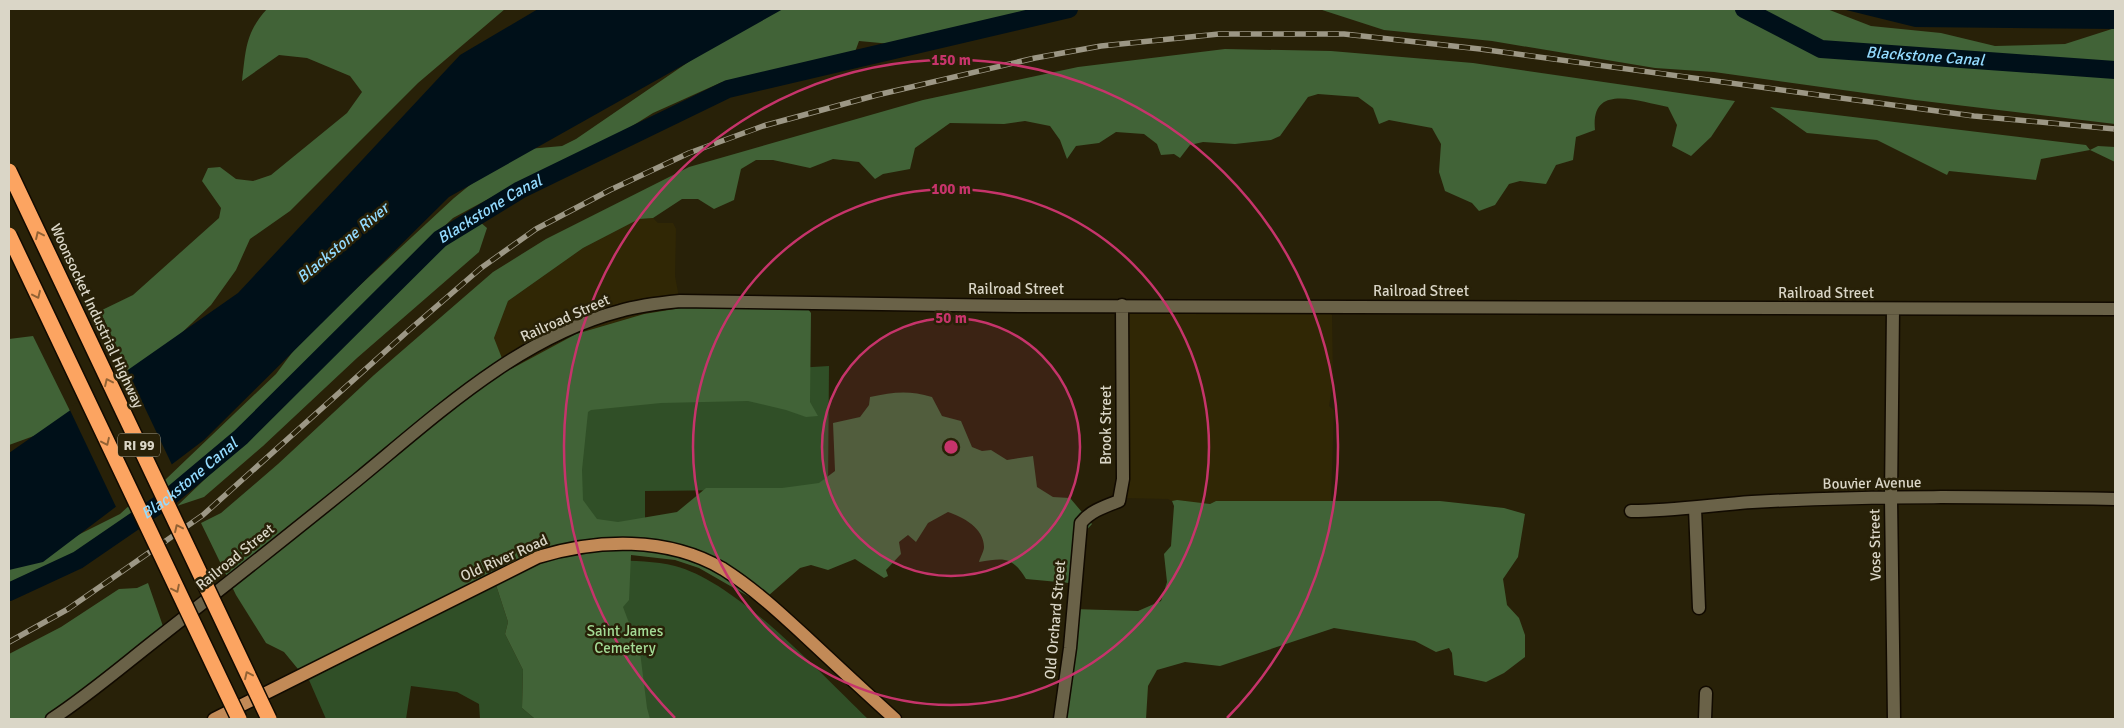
<svg xmlns="http://www.w3.org/2000/svg" width="2124" height="728" font-family="Signika,sans-serif">
  <style>
    .built { fill: #302705 }
    .green { fill: #304f27 }
    .forest { fill: #416337 }
    .water { fill: #001019 }
    .pier { fill: #282108 }
    .lines { fill: none; stroke-linecap: round; stroke-linejoin: round }
    .canal { stroke: #001019; stroke-width: 18 }
    .minor-casing { stroke: #110a00; stroke-width: 15 }
    .major-casing { stroke: #110a00; stroke-width: 15 }
    .minor { stroke: #6a6248; stroke-width: 12 }
    .major { stroke: #c28a57; stroke-width: 12 }
    .rail-casing { stroke: #9c9785; stroke-width: 5.5 }
    .rail { stroke: #282108; stroke-width: 4; stroke-dasharray: 11; stroke-linecap: butt }
    .highway-bridge-casing { stroke: #110a00; stroke-width: 18; stroke-linecap: butt }
    .highway-bridge { stroke: #fca461; stroke-width: 15 }
    .oneway { stroke: #926234 }
    .ring { fill: none; stroke: #c6346b; stroke-width: 2.5 }
    .labels { text-anchor: middle; dominant-baseline: central; stroke-width: 5; stroke-linejoin: round; paint-order: stroke }
    .shield { fill: #282108; stroke: #a5a08e; stroke-width: 1 }
    .shield-label { font-size: 14px; font-weight: bold; fill: #dad6c7 }
    .street-label { font-size: 15px; fill: #dad6c7; stroke: #282108 }
    .park-label { font-size: 15px; fill: #a3da95; stroke: #282108 }
    .water-label { font-size: 16px; font-style: italic; fill: #93dbff; stroke: #282108 }
    .centre { fill: #c6346b; stroke: #282108; stroke-width: 2.5 }
    .ring-label { font-size: 15px; text-anchor: middle; font-weight: bold; fill: #c6346b; stroke: #282108; stroke-width: 5; stroke-linejoin: round; paint-order: stroke }
  </style>
  <rect width="100%" height="100%" fill="#282108"/>
  <path class="built" d="M653 218 658 223H673L676 229 675 276 681 308 644 314 576 334 511 369 504 366 494 338 508 301 583 248 639 219Z
    M1128 311 1330 313 1332 315 1333 382 1329 406 1334 410 1331 501H1216L1210 504 1172 501 1168 499 1123 498 1126 313Z"/>
  <path class="green" d="M829 366 828 489 645 491V522L571 526 565 382Z
    M614 560C634 561 655 561 675 566 737 582 821 674 868 719H537Z
    M496 585 508 622 505 634 523 670 522 708 535 719H480L479 704 457 692 411 686 406 719H326L309 680 471 596Z"/>
  <path class="forest" d="M267 9H505L418 83 290 211 250 239 236 270 211 305 132 380 100 311 133 295 219 218 221 208 202 181 208 168 220 167 236 179 253 181 271 175 347 113 362 92 350 76 307 58 279 55 242 81C246 50 245 33 267 9Z
    M766 9H1038L1019 22 902 45 859 41 851 63 826 58 722 82 653 113 605 143 525 179 453 218 364 303 299 374 168 494 159 483 165 480 276 374 303 338 454 198 498 162 528 149 562 146 576 139Z
    M1319 9H1827L1871 26 1941 33 1995 46 2065 44 2115 28V124L1915 100 1714 72 1655 68 1492 41 1384 30Z
    M1225 49 1331 51 1473 63 1735 101 1711 137 1691 156 1672 146 1677 125 1668 107C1639 102 1590 82 1595 130L1576 137 1573 160 1556 165 1546 184 1520 181 1509 184 1495 205 1479 211 1472 203 1445 191 1439 172 1441 144 1432 128 1389 120 1379 124 1373 108 1358 97 1318 94 1308 97 1280 136 1271 140 1235 144 1203 142 1190 145 1180 158 1174 154 1161 155 1157 144 1144 134 1116 132 1099 143 1076 146 1067 159 1060 140 1050 126 1025 121 1004 124 950 123 915 148 910 169 883 174 875 179 859 162 833 159 810 168 773 160H756L741 169 734 200 714 209 698 199H682L653 218 639 219 583 248 508 301 494 338 505 366 511 369 576 334 644 314 681 308 808 309 811 313 810 402 818 416 806 417 786 410 748 401 661 403 591 410 588 412 582 470 583 500 597 519 618 522 677 512 706 488H782L819 483 835 471 833 423 860 417 869 405 870 397C893 392 909 390 932 397L942 416 961 421 972 447 982 451 991 450 1007 460 1033 456 1037 487 1053 497 1070 498 1092 524 1084 533 1076 581 1069 583 1026 579C1012 556 1004 558 979 562 980 558 984 551 984 547 984 528 963 517 948 512L928 523 916 542 908 535 899 542 901 554 886 570 888 576 884 578 855 559 828 570 811 565 800 568 760 603 699 568 675 560 631 555 629 600 623 607 640 652 647 708 650 719H535L522 708 523 670 505 634 508 622 496 585 307 680 284 652 266 643 236 595 201 523 221 513 278 464 374 375 493 272 546 239 689 167 923 100 1078 67Z
    M1770 107 2086 145 2090 150 2098 146 2115 147V162L2090 150 2041 159 2036 180 1949 171 1947 175 1877 140 1807 133Z
    M480 222 487 228 479 252 357 358 263 446 204 497 177 506 333 356 371 311 454 235Z
    M33 336 74 419 53 429 9 445V339Z
    M1177 500 1210 504 1216 501H1440L1504 508 1525 514 1518 557 1503 579 1507 605 1519 618 1525 635V657L1504 673 1486 682 1454 675 1452 653 1449 648 1436 652 1415 641 1334 628 1220 666 1185 662 1157 670 1148 686 1146 719H1060L1073 609 1138 611 1161 601 1167 582 1164 554 1171 546 1174 506 1172 501Z
    M132 503 138 514 78 556 9 587V567L30 559 120 514Z
    M148 583 165 632 63 719H9V654L61 627 119 589 137 588Z"/>
  <path class="water" d="M538 9H783L449 197 204 440 43 562 9 570V453L238 293 460 55Z
    M1842 9H2115V29L1915 27Z"/>
  <path class="pier" d="M126 368 173 467 117 509 69 408Z"/>
  <g class="lines">
    <g class="canal">
      <path id="s1" d="M1744 9 1821 49 2115 70"/>
      <path id="s2" d="M9 592 78 560 167 499 241 437 440 239 520 190 728 89 1069 9"/>
    </g>
    <defs>
      <path id="minor" d="M1893 309 1891 498 1894 719
        M1695 508 1699 608
        M1631 511C1671 511 1711 505 1752 502 1873 495 1994 497 2115 499
        M52 719C87 696 120 668 153 642 221 589 289 535 357 480 435 416 519 337 620 311 640 305 660 303 680 301L1018 306 2115 309
        M1060 719 1070 648 1081 523C1090 511 1106 506 1119 501L1123 479 1122 305
        M1705 719 1706 693"/>
      <path id="major" d="M214 719 538 557C597 539 667 536 723 569 753 588 779 612 805 636 835 664 865 692 895 719"/>
    </defs>
    <use href="#minor" class="minor-casing"/>
    <use href="#major" class="major-casing"/>
    <use href="#minor" class="minor"/>
    <use href="#major" class="major"/>
    <defs>
      <path id="rail" d="M9 642 68 609 203 515 408 331 481 268 536 229 610 190 689 153 763 126 877 95 1035 58 1101 46 1219 34H1344L1480 49 1974 116 2115 129"/>
    </defs>
    <use href="#rail" class="rail-casing"/>
    <use href="#rail" class="rail"/>
    <defs>
      <path id="highway-bridge" d="M9 171 269 719
        M9 235 239 719"/>
    </defs>
    <use href="#highway-bridge" class="highway-bridge-casing"/>
    <use href="#highway-bridge" class="highway-bridge"/>
  </g>
  <defs><path id="oneway-chevron" d="M-2-3.5L2.5 0L-2 3.5" fill="none" stroke-width="1.6" stroke-linecap="round" stroke-linejoin="round" transform="scale(1.25)"/></defs>
  <g class="oneway">
    <use href="#oneway-chevron" transform="translate(39 235) rotate(-115)"/>
    <use href="#oneway-chevron" transform="translate(37 295) rotate(65)"/>
    <use href="#oneway-chevron" transform="translate(108 382) rotate(-115)"/>
    <use href="#oneway-chevron" transform="translate(106 442) rotate(65)"/>
    <use href="#oneway-chevron" transform="translate(178 528) rotate(-115)"/>
    <use href="#oneway-chevron" transform="translate(176 589) rotate(64)"/>
    <use href="#oneway-chevron" transform="translate(248 675) rotate(-115)"/>
  </g>
  <circle cx="951" cy="447" r="129" fill="#c6346b" fill-opacity=".12"/>
  <g class="ring">
    <circle cx="951" cy="447" r="129"/>
    <circle cx="951" cy="447" r="258"/>
    <path d="M675 718A387 387 0 1 1 1227 718"/>
  </g>
  <g class="labels">
    <rect class="shield" x="118" y="433.5" width="42" height="23" rx="4"/>
    <g class="shield-label">
      <text x="139" y="445">RI 99</text>
    </g>
    <g class="street-label">
      <text x="1016" y="289">Railroad Street</text>
      <text x="1421" y="291">Railroad Street</text>
      <text x="1826" y="293">Railroad Street</text>
      <text transform="translate(97 316) rotate(65)">Woonsocket Industrial Highway</text>
      <text transform="translate(565 318) rotate(-24)">Railroad Street</text>
      <text transform="translate(1106 425) rotate(-90)">Brook Street</text>
      <text transform="translate(1872 483) rotate(-1)">Bouvier Avenue</text>
      <text transform="translate(1875 545) rotate(-91)">Vose Street</text>
      <text transform="translate(235 557) rotate(-39)">Railroad Street</text>
      <text transform="translate(504 558) rotate(-24)">Old River Road</text>
      <text transform="translate(1055 620) rotate(-85)">Old Orchard Street</text>
    </g>
    <g class="park-label">
      <text x="625" y="631">Saint James<tspan x="625" dy="17">Cemetery</tspan></text>
    </g>
    <g class="water-label">
      <text stroke="none"><textPath href="#s1" startOffset="191">Blackstone Canal</textPath></text>
      <text stroke="none"><textPath href="#s2" startOffset="619">Blackstone Canal</textPath></text>
      <text transform="translate(343 243) rotate(-40)">Blackstone River</text>
      <text stroke="none"><textPath href="#s2" startOffset="214">Blackstone Canal</textPath></text>
    </g>
  </g>
  <circle cx="951" cy="447" r="8" class="centre"/>
  <g class="ring-label">
    <text x="951" y="65">150 m</text>
    <text x="951" y="194">100 m</text>
    <text x="951" y="323">50 m</text>
  </g>
  <rect width="2124" height="728" fill="none" stroke="#dad6c7" stroke-width="20"/>
</svg>
